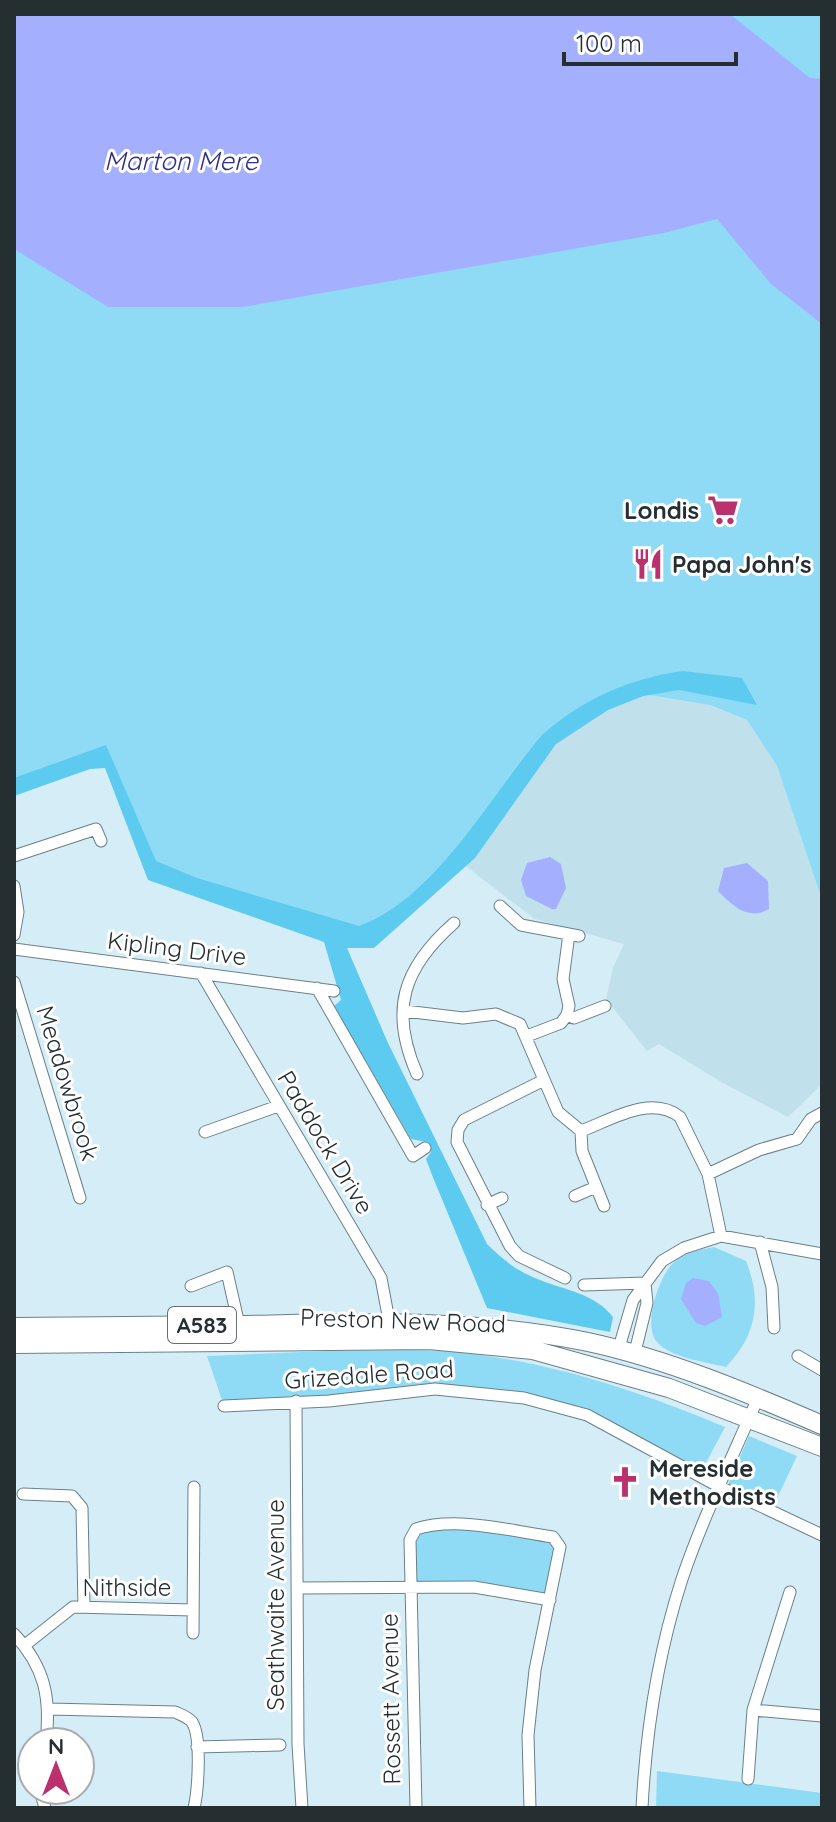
<svg xmlns="http://www.w3.org/2000/svg" width="836" height="1822" font-family="Quicksand,sans-serif">
  <style>
    .built { fill: #c0e0ec }
    .green { fill: #8fdbf6 }
    .forest { fill: #5dcaef }
    .water { fill: #a4b0fe }
    .lines { fill: none; stroke-linecap: round; stroke-linejoin: round }
    .minor-casing { stroke: #6a8088; stroke-width: 13 }
    .trunk-casing { stroke: #6a8088; stroke-width: 20 }
    .minor { stroke: #fff; stroke-width: 11 }
    .trunk { stroke: #fff; stroke-width: 18 }
    .labels { text-anchor: middle; dominant-baseline: central; stroke-width: 6; stroke-linejoin: round; paint-order: stroke }
    .shield { fill: #fff; stroke: #666d6f; stroke-width: 2 }
    .shield-label { font-size: 22px; font-weight: bold; fill: #252e31 }
    .poi-label { font-size: 24px; font-weight: bold; fill: #252e31; stroke: #fff; text-anchor: start }
    .street-label { font-size: 24px; fill: #252e31; stroke: #fff }
    .water-label { font-size: 26px; font-style: italic; fill: #303087; stroke: #fff }
  </style>
  <rect width="100%" height="100%" fill="#d5edf6"/>
  <path class="built" d="M648 695 710 705 747 720 777 766 822 900V1084L788 1117 723 1083 659 1044 647 1051 606 999 613 968 624 944 535 919 463 864 552 741 598 711Z"/>
  <path class="green" d="M14 14H822V900L777 766 747 720 710 705 648 695 598 711 552 741 472 856 363 938 149 875 102 753 14 785Z
    M714 1247 746 1261C762 1301 757 1335 726 1367 706 1362 671 1358 657 1342 642 1325 659 1276 674 1262 685 1252 701 1250 714 1247Z
    M328 1351C366 1351 405 1349 444 1351 543 1359 634 1389 725 1427L699 1476 587 1415 484 1391 224 1406 207 1356Z
    M749 1436 797 1456 771 1511 726 1489Z
    M429 1525 553 1537 560 1547 550 1600 513 1592 411 1588 416 1529Z
    M657 1771 822 1793V1808H656Z"/>
  <path class="forest" d="M683 671 742 678 757 705 679 690 643 696 608 710 556 744 475 858 374 948H347L388 1043 487 1244C503 1260 518 1272 540 1280 567 1291 594 1293 613 1317L610 1332 487 1308 432 1175 426 1159 431 1152 426 1142 411 1139 334 1006 341 1000 324 942 148 880 105 768 90 769 14 796V778L106 745 156 861 197 878 359 926C435 899 491 795 542 735 583 699 630 678 683 671Z"/>
  <path class="water" d="M14 14H730L810 78 822 79V324L771 284 717 219 664 233 243 307H108L14 249Z
    M550 857 561 864 566 888 556 909H552L526 896 521 880 527 863Z
    M747 863 768 881 769 909C748 921 733 906 718 891L724 868Z
    M693 1278 709 1281 718 1293 722 1317 705 1326 696 1323 681 1299 686 1283Z"/>
  <g class="lines">
    <defs>
      <path id="minor" d="M14 856 96 829 101 841
        M14 886 18 912 14 935
        M500 906 521 925 579 936
        M14 949 334 991
        M201 973 381 1278 390 1326
        M14 982 80 1198
        M317 988 413 1156 425 1148
        M405 1011 463 1018 496 1014 520 1024 558 1112 581 1131C611 1120 651 1094 680 1117L708 1174 721 1236
        M567 1015 574 1018 605 1006
        M527 1036 561 1023 567 1015 569 1006 563 979 569 934
        M417 1074C389 1010 403 968 454 923
        M544 1080 464 1120 458 1130 457 1142 510 1246 519 1256 565 1278
        M581 1131 582 1151 604 1206
        M205 1132 278 1106
        M708 1174 759 1150 797 1139 811 1119 822 1113
        M575 1196 596 1187
        M487 1205 502 1198
        M760 1242 772 1287 774 1328
        M584 1285 645 1283
        M191 1286 227 1272 239 1325
        M618 1351 633 1300 662 1261 684 1248 721 1236 822 1254
        M634 1356 647 1303 645 1283
        M798 1356 822 1370
        M296 1401 298 1744 302 1808
        M224 1406 329 1401 435 1389 524 1398 587 1415 718 1486 822 1535
        M23 1494 72 1496 82 1508 84 1607
        M298 1588 474 1587 550 1600
        M193 1633 194 1487
        M14 1634C45 1667 51 1698 46 1742
        M25 1645 73 1607 193 1610
        M50 1709 175 1712C182 1715 188 1717 192 1722 202 1737 198 1791 194 1808
        M753 1710 822 1716
        M197 1747 280 1745
        M748 1779 753 1710 790 1592
        M40 1790 45 1808
        M416 1808 410 1540 416 1529C457 1516 511 1531 553 1537L560 1547 535 1670 528 1735 530 1808
        M642 1808C646 1731 658 1653 682 1579 703 1517 732 1458 758 1398"/>
      <path id="trunk" d="M14 1327C89 1326 163 1326 238 1325 356 1323 472 1318 588 1342 667 1359 748 1393 822 1425
        M14 1344 429 1340 533 1350 669 1388 822 1447"/>
    </defs>
    <use href="#minor" class="minor-casing"/>
    <use href="#trunk" class="trunk-casing"/>
    <use href="#minor" class="minor"/>
    <use href="#trunk" class="trunk"/>
  </g>
  <defs>
    <symbol id="supermarket-bare" viewBox="-9 -9 18 18"><path d="M-6-5.5h2.5l.6 2H6L4.5 2H-2.5L-4.4-4H-6ZM-1.5 3.2a1.3 1.3 0 1 0 .1 0ZM3 3.2a1.3 1.3 0 1 0 .1 0Z" fill="#ba316d" stroke="#fff" stroke-width="2.5" paint-order="stroke"/></symbol>
    <symbol id="restaurant-bare" viewBox="-9 -9 18 18"><path d="M-5-6h1v4h1v-4h1v4h1v-4h1v5L-1.5 .5V6h-2V.5L-5-1ZM5-6V6H3V1.5H1.5Q1.5-4 5-6Z" fill="#ba316d" stroke="#fff" stroke-width="2.5" paint-order="stroke"/></symbol>
    <symbol id="church-bare" viewBox="-9 -9 18 18"><path d="M-1.2-6h2.4v3.5h3.3v2.4h-3.3V6h-2.4V-.1h-3.3v-2.4h3.3Z" fill="#ba316d" stroke="#fff" stroke-width="2.5" paint-order="stroke"/></symbol>
  </defs>
  <g fill-rule="evenodd">
    <use href="#supermarket-bare" x="701" y="488" width="44" height="44"/>
    <use href="#restaurant-bare" x="626" y="542" width="44" height="44"/>
    <use href="#church-bare" x="603" y="1460" width="44" height="44"/>
  </g>
  <g class="labels">
    <rect class="shield" x="168" y="1307" width="68" height="36" rx="6"/>
    <g class="shield-label">
      <text x="202" y="1325">A583</text>
    </g>
    <g class="poi-label">
      <text x="699" y="510" text-anchor="end">Londis</text>
      <text x="672" y="564">Papa John's</text>
      <text x="649" y="1468">Mereside<tspan x="649" dy="28">Methodists</tspan></text>
    </g>
    <g class="street-label">
      <text transform="translate(177 948) rotate(7)">Kipling Drive</text>
      <text transform="translate(68 1083) rotate(73)">Meadowbrook</text>
      <text transform="translate(326 1142) rotate(59)">Paddock Drive</text>
      <text transform="translate(403 1320) rotate(2)">Preston New Road</text>
      <text transform="translate(369 1374) rotate(-4)">Grizedale Road</text>
      <text x="127" y="1587">Nithside</text>
      <text transform="translate(275 1605) rotate(-90)">Seathwaite Avenue</text>
      <text transform="translate(390 1699) rotate(-91)">Rossett Avenue</text>
    </g>
    <g class="water-label">
      <text x="181" y="160">Marton Mere</text>
    </g>
  </g>
  <rect width="836" height="1822" fill="none" stroke="#252e31" stroke-width="32"/>
  <g transform="translate(56 1766)"><circle r="38" fill="#ffffff" stroke="#a8abad" stroke-width="2"/>
  <path d="M0-6L14 30L0 20L-14 30Z" fill="#ba316d"/>
  <text y="-12" font-size="22" font-weight="bold" text-anchor="middle" fill="#252e31">N</text>
  </g>
  <path d="M564 52v12h172v-12" fill="none" stroke="#252e31" stroke-width="4"/>
  <text x="576" y="52" font-size="24" fill="#252e31" stroke="#ffffff" stroke-width="6" paint-order="stroke">100 m</text>
</svg>
